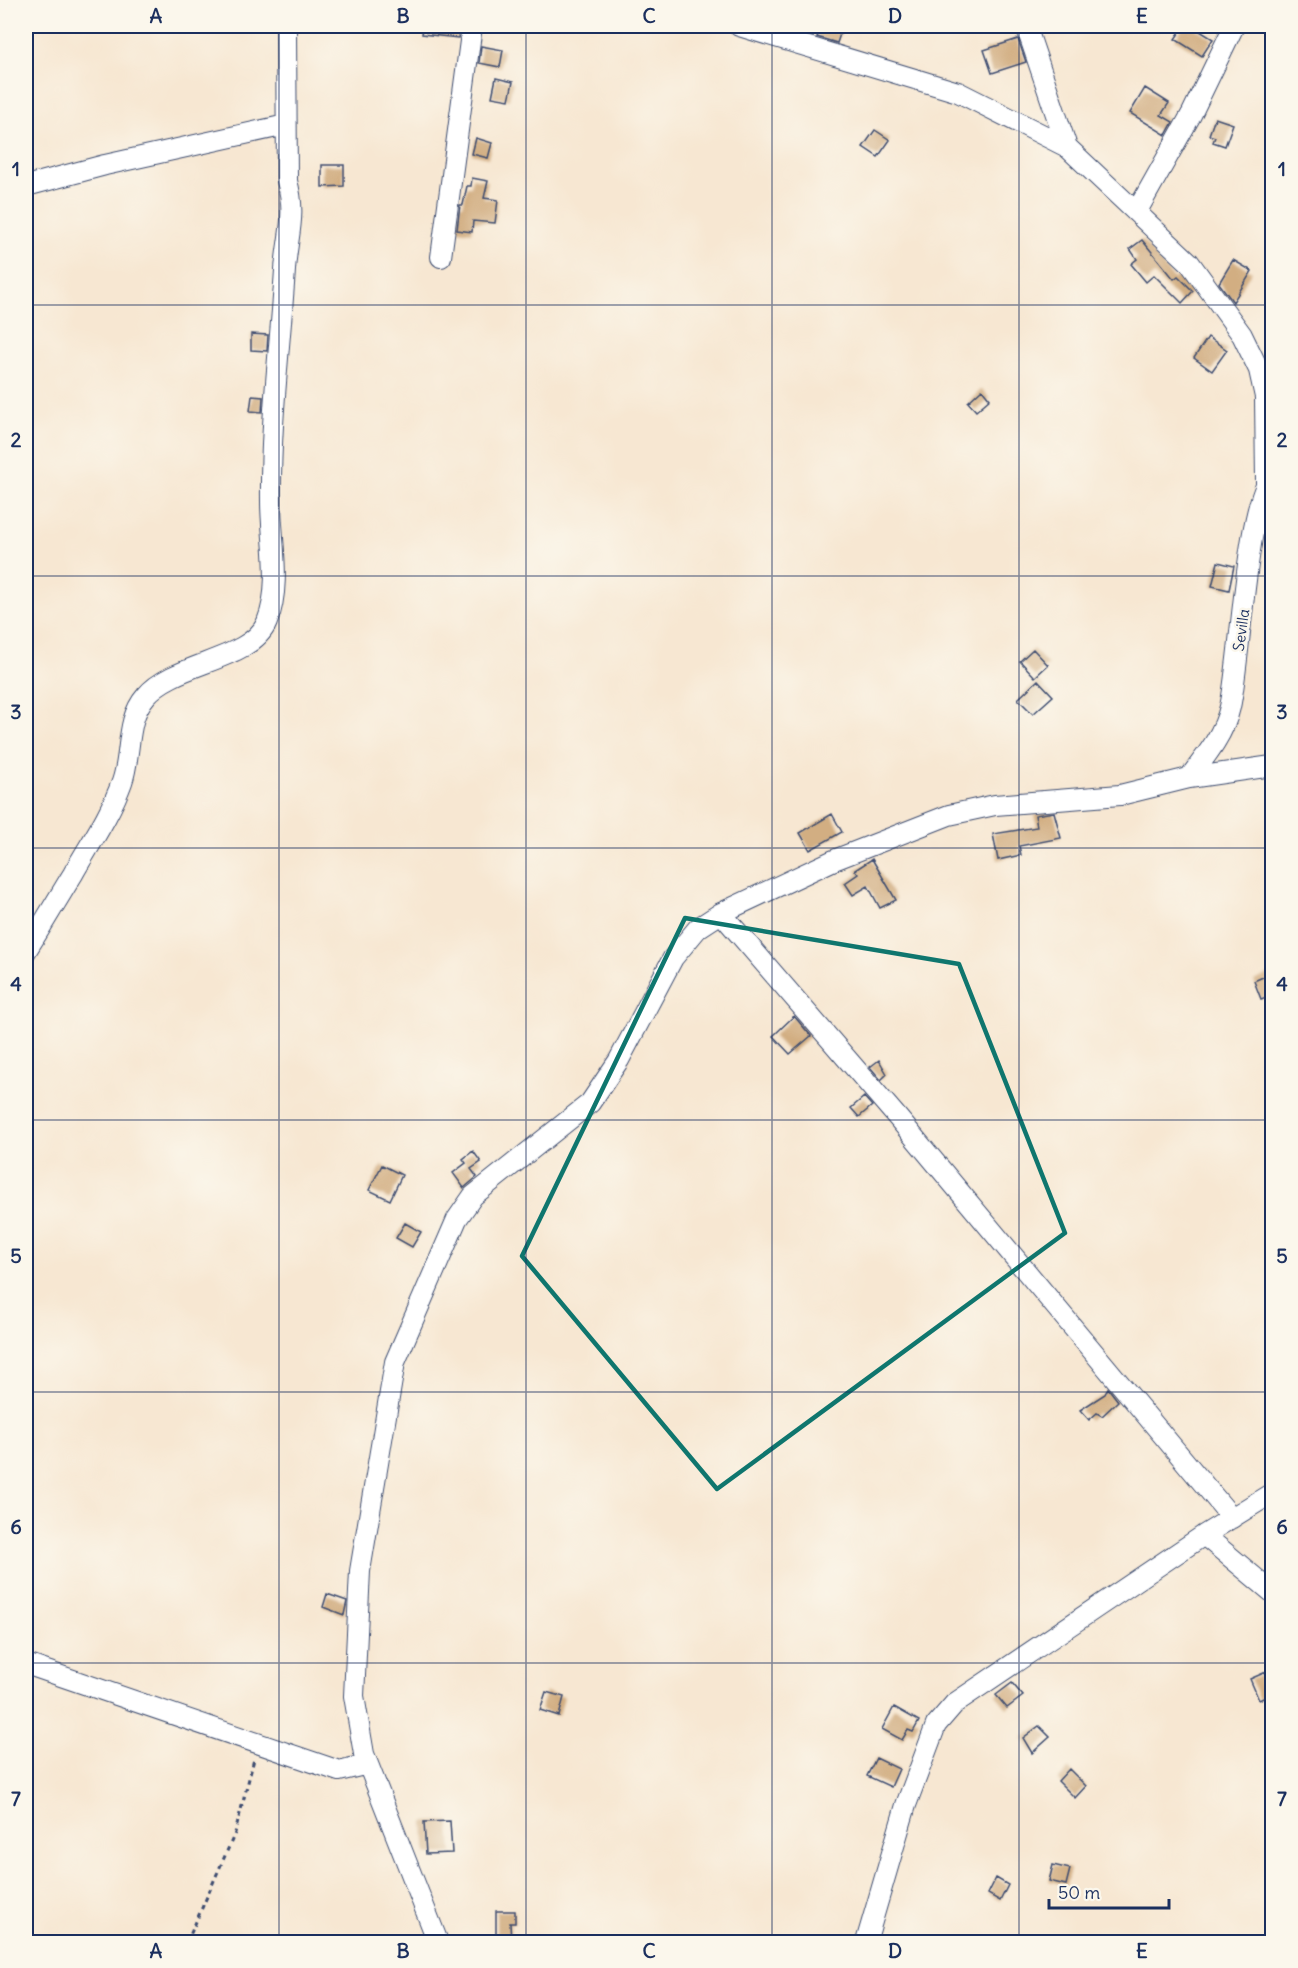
<svg xmlns="http://www.w3.org/2000/svg" width="1298" height="1968" font-family="Delius,sans-serif">
  <style>
    .building { fill: #d2ae82 }
    .lines { fill: none; stroke-linecap: round; stroke-linejoin: round }
    .minor-casing { stroke: #3c4b6f; stroke-width: 22 }
    .path { stroke: #3c4b6f; stroke-width: 3; stroke-dasharray: 4.5 4.5; stroke-linecap: butt }
    .minor { stroke: #fff; stroke-width: 20 }
    .marked { fill: none; stroke: #0f766e; stroke-width: 4.5; stroke-linejoin: round }
    .grid { fill: none; stroke: #1b2f5e; stroke-width: 1.5; stroke-opacity: 0.55 }
    .labels { text-anchor: middle; dominant-baseline: central; stroke-width: 5; stroke-linejoin: round; paint-order: stroke }
    .street-label { font-size: 15px; fill: #1b2f5e; stroke: #fbf7ec }
    .neatline { fill: none; stroke: #1b2f5e; stroke-width: 2 }
    .grid-label { font-size: 20px; text-anchor: middle; font-weight: bold; fill: #1b2f5e }
  </style>
  <rect width="100%" height="100%" fill="#fbf7ec"/>
  <filter id="ink" filterUnits="userSpaceOnUse"><feTurbulence type="fractalNoise" baseFrequency=".0167" numOctaves="2"/><feDisplacementMap in="SourceGraphic" scale="12" xChannelSelector="R" yChannelSelector="G"/><feConvolveMatrix kernelMatrix="1 2 1 2 8 2 1 2 1" color-interpolation-filters="sRGB"/></filter>
  <filter id="wash" filterUnits="userSpaceOnUse"><feTurbulence type="fractalNoise" baseFrequency=".008" numOctaves="4" result="noise"/><feDisplacementMap in="SourceGraphic" scale="24" xChannelSelector="R" yChannelSelector="G"/><feGaussianBlur stdDeviation="1.35" result="paint"/><feColorMatrix in="noise" values="0 0 0 0 0 0 0 0 0 0 0 0 0 0 0 0 0 1.4 0 .05"/><feComposite in="paint" operator="in"/></filter>
  <g filter="url(#wash)">
    <rect width="100%" height="100%" fill="#f7e7d2"/>
    <g id="blocks">
      <path class="building" d="M423 26H460L458 38 422 34Z
        M821 26 841 31 837 43 817 37Z
        M1184 26H1192L1213 39 1202 56 1175 39Z
        M1018 39 1026 62 992 73 984 50Z
        M481 46 503 50 500 67 479 63Z
        M496 78 513 82 509 100 492 97Z
        M1145 88 1169 103 1161 115 1173 122 1166 135 1130 113Z
        M1215 118 1233 124 1225 146 1213 142 1215 137 1209 135Z
        M875 130 890 140 878 157 863 147Z
        M476 138 492 143 488 158 472 154Z
        M322 165H344V186L322 187Z
        M472 178 488 181 484 198 498 200 495 223 473 221 472 232 457 230 460 205H463L467 186H471Z
        M1142 240 1174 279 1178 276 1193 291 1182 303 1154 275 1146 282 1131 264 1137 259 1130 249Z
        M1233 260 1252 271 1233 302 1219 283Z
        M251 334 268 335 267 351 251 350Z
        M1208 337 1227 350 1212 371 1194 358Z
        M982 389 990 399 976 411 968 402Z
        M252 396 263 397 262 412 250 411Z
        M1218 562 1234 566 1229 590 1212 586Z
        M1033 649 1048 665 1035 677 1020 661Z
        M1038 680 1053 696 1033 714 1018 699Z
        M1054 812 1061 838 1019 846 1021 855 998 860 993 834 1037 827 1035 815Z
        M832 814 842 832 810 850 800 833Z
        M872 859 896 900 880 908 868 886 853 895 845 883 858 874 855 870Z
        M1272 973V995L1261 999 1254 981Z
        M794 1016 811 1036 790 1054 773 1036Z
        M879 1060 887 1074 881 1080 870 1067Z
        M864 1097 872 1106 859 1117 851 1108Z
        M473 1151 481 1162 471 1169 477 1177 464 1188 453 1173 466 1163 463 1159Z
        M382 1165 402 1175 390 1200 369 1190Z
        M405 1223 421 1232 412 1247 396 1238Z
        M1108 1388 1118 1401 1102 1416 1097 1413 1089 1420 1080 1410 1105 1394Z
        M327 1594 347 1601 344 1615 323 1607Z
        M1266 1672 1272 1694 1259 1700 1250 1679Z
        M1012 1683 1023 1696 1007 1708 996 1695Z
        M546 1692 564 1697 559 1716 540 1710Z
        M894 1707 919 1721 913 1732 908 1730 902 1740 882 1729Z
        M1039 1726 1050 1737 1032 1753 1023 1738Z
        M876 1758 899 1769 891 1787 867 1776Z
        M1069 1769 1086 1786 1075 1798 1058 1781Z
        M450 1821 452 1853 426 1854 424 1822Z
        M1053 1865 1070 1869 1066 1885 1049 1881Z
        M996 1878 1008 1885 1000 1901 988 1894Z
        M496 1911H515V1923H510L511 1942H496Z"/>
    </g>
  </g>
  <g filter="url(#ink)">
    <use href="#blocks" fill-opacity="0" stroke="#3c4b6f" stroke-width="1.5"/>
    <g class="lines">
      <defs>
        <path id="minor" d="M739 26 958 92 1067 147 1189 262 1242 335 1259 370 1265 397 1266 483
          M1026 26 1067 147
          M26 186 105 165 286 125
          M1137 211 1191 115 1234 26
          M441 257 472 26
          M1189 778C1206 756 1224 734 1230 707 1241 659 1246 505 1272 476
          M721 913 898 1118 1232 1518
          M26 951C42 926 57 900 73 874 90 844 110 815 122 782 132 754 125 720 146 696 174 662 251 661 267 622 282 585 271 540 271 501 270 424 280 347 285 270 287 237 297 215 287 181L286 26
          M1204 1535 1272 1592
          M26 1664 339 1771 368 1764
          M438 1942 364 1754 354 1696 360 1571 395 1362 457 1219 473 1196 590 1103 619 1060 673 958 698 928 721 913 834 860 949 815 995 805 1120 795 1189 778 1272 766
          M866 1942 906 1805 936 1725 955 1703 1204 1535 1272 1493"/>
      </defs>
      <use href="#minor" class="minor-casing"/>
      <path class="path" d="M187 1942 235 1833 254 1759"/>
      <use href="#minor" class="minor"/>
    </g>
  </g>
  <path class="marked" d="M685 918 959 964 1065 1233 717 1489 522 1256Z"/>
  <path class="grid" d="M279 26V1942M526 26V1942M772 26V1942M1019 26V1942M26 305H1272M26 576H1272M26 848H1272M26 1120H1272M26 1392H1272M26 1663H1272"/>
  <g class="labels">
    <g class="street-label">
      <text transform="translate(1241 630) rotate(-82)">Sevilla</text>
    </g>
  </g>
  <rect width="1298" height="1968" fill="none" stroke="#fbf7ec" stroke-width="66"/>
  <path d="M1049 1899v9h120v-9" fill="none" stroke="#1b2f5e" stroke-width="3"/>
  <text x="1058" y="1899" font-size="18" fill="#1b2f5e" stroke="#fbf7ec" stroke-width="4.5" paint-order="stroke">50 m</text>
  <rect x="33" y="33" width="1232" height="1902" class="neatline"/>
  <g class="grid-label">
    <text x="156" y="23">A</text>
    <text x="403" y="23">B</text>
    <text x="649" y="23">C</text>
    <text x="895" y="23">D</text>
    <text x="1142" y="23">E</text>
    <text x="16" y="176">1</text>
    <text x="1282" y="176">1</text>
    <text x="16" y="447">2</text>
    <text x="1282" y="447">2</text>
    <text x="16" y="719">3</text>
    <text x="1282" y="719">3</text>
    <text x="16" y="991">4</text>
    <text x="1282" y="991">4</text>
    <text x="16" y="1263">5</text>
    <text x="1282" y="1263">5</text>
    <text x="16" y="1534">6</text>
    <text x="1282" y="1534">6</text>
    <text x="16" y="1806">7</text>
    <text x="1282" y="1806">7</text>
    <text x="156" y="1958">A</text>
    <text x="403" y="1958">B</text>
    <text x="649" y="1958">C</text>
    <text x="895" y="1958">D</text>
    <text x="1142" y="1958">E</text>
  </g>
</svg>
